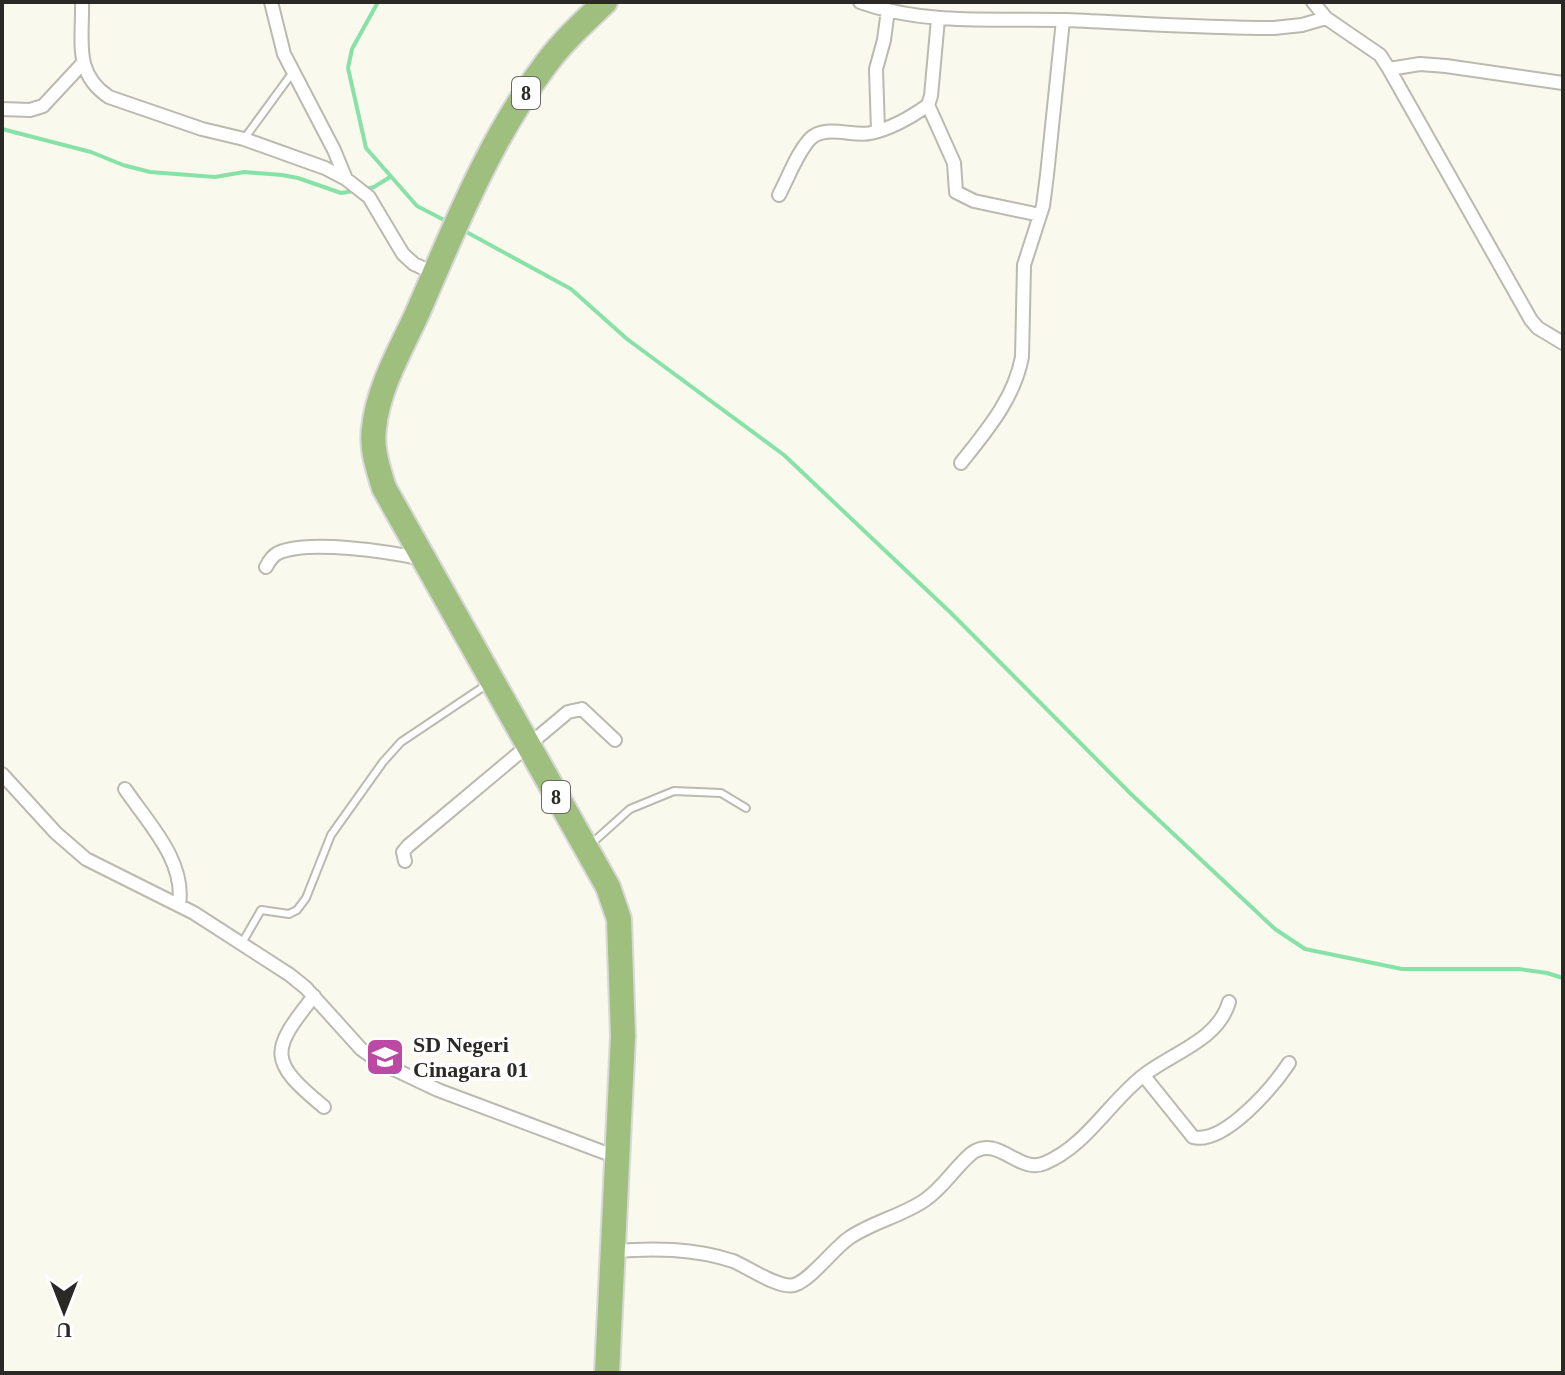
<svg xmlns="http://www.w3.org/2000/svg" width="1565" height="1375" font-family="Georgia,serif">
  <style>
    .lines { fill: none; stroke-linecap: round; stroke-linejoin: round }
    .stream { stroke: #88e2a8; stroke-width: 4 }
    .lane-casing { stroke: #babab0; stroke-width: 10 }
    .street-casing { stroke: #babab0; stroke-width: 16 }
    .highway-casing { stroke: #d9d8d8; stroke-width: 28 }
    .lane { stroke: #fff; stroke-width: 6 }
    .street { stroke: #fff; stroke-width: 12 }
    .highway { stroke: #9fbf7e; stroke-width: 24 }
    .labels { text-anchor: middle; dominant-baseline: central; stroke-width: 8; stroke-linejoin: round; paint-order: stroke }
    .shield { fill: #fff; stroke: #6a6966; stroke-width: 2 }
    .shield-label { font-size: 20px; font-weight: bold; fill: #2a2925 }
    .poi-label { font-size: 22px; font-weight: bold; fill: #2a2925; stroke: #fff; text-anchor: start }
  </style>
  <rect width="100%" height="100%" fill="#f9f9ee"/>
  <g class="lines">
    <path class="stream" d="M378 2 352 49 348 68 366 148 417 206 446 221
      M2 129 91 152 123 165 150 172 215 177 244 172 282 175 298 178 341 193 354 191
      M366 189 374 187 390 177
      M461 229 571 289 627 339 784 455 951 613 1132 795 1275 929 1305 949 1402 969H1519L1547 973 1563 978"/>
    <defs>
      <path id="lane" d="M244 139 293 72
        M591 844 630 809 674 791 721 793 746 808
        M242 943 261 910 289 914 297 910 306 898 331 835 383 762 401 742 489 683"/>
      <path id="street" d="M82 2C83 41 73 73 109 97L202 129 244 139 325 168 346 179 369 197 403 254 414 264 434 273
        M271 2 284 54 334 150 346 179
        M860 2C927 26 997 18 1066 20 1136 23 1205 28 1274 28L1302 25 1326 18
        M1313 2 1326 18 1380 55 1389 69 1531 320 1538 328 1563 343
        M938 19 931 96 928 105 954 163 956 192 974 201 1040 215
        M1389 69 1420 64 1446 66 1563 83
        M2 109 30 110 43 106 83 63
        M878 131 876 69 884 40 888 10
        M779 195C788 178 797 153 810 139 825 124 853 137 871 133 893 128 910 118 928 105
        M961 463C987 430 1014 399 1022 357L1024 265 1043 206 1047 175 1063 20
        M266 567C269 561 272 556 278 553 308 539 390 552 423 559
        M2 774 56 833 86 859 194 913 290 975 306 988 361 1049 379 1062 438 1090 619 1158
        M125 789C148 823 186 861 179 905
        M405 861 403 852 408 846 568 712 582 709 615 740
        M314 996C270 1051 268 1061 324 1107
        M1144 1076 1193 1137C1224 1145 1273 1087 1289 1063
        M613 1251C654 1248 693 1248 733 1261 748 1267 779 1289 794 1285 811 1280 833 1249 849 1238 872 1222 902 1216 925 1200 944 1187 955 1167 972 1153 998 1134 1019 1175 1045 1163 1086 1146 1110 1101 1144 1075 1174 1052 1218 1040 1229 1002"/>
      <path id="highway" d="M605 2C585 21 563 41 546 64 490 138 454 229 417 314 401 349 378 388 374 428 371 449 378 468 384 488L608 887 619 919 623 1036 607 1373"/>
    </defs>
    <use href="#lane" class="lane-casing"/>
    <use href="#street" class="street-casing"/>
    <use href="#highway" class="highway-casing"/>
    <use href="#lane" class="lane"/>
    <use href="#street" class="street"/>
    <use href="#highway" class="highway"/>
  </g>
  <defs>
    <symbol id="school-square" viewBox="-11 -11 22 22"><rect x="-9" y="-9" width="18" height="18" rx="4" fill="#bc4aa4" stroke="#fff"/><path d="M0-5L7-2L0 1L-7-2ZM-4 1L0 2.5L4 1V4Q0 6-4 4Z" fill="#fff"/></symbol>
  </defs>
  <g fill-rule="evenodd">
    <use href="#school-square" x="363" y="1035" width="44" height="44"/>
  </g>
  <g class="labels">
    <g class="shield">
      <rect x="512" y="77" width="28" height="32" rx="6"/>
      <rect x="542" y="781" width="28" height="32" rx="6"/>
    </g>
    <g class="shield-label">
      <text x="526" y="93">8</text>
      <text x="556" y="797">8</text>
    </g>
    <g class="poi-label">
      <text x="413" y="1044">SD Negeri<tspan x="413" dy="25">Cinagara 01</tspan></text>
    </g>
  </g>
  <rect width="1565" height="1375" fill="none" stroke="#2a2925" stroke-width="8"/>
  <g transform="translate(64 1311) rotate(180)" stroke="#ffffff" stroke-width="6" paint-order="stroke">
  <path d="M0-6L14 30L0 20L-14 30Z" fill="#2a2925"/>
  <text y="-12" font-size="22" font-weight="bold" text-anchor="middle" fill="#2a2925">U</text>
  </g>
</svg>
